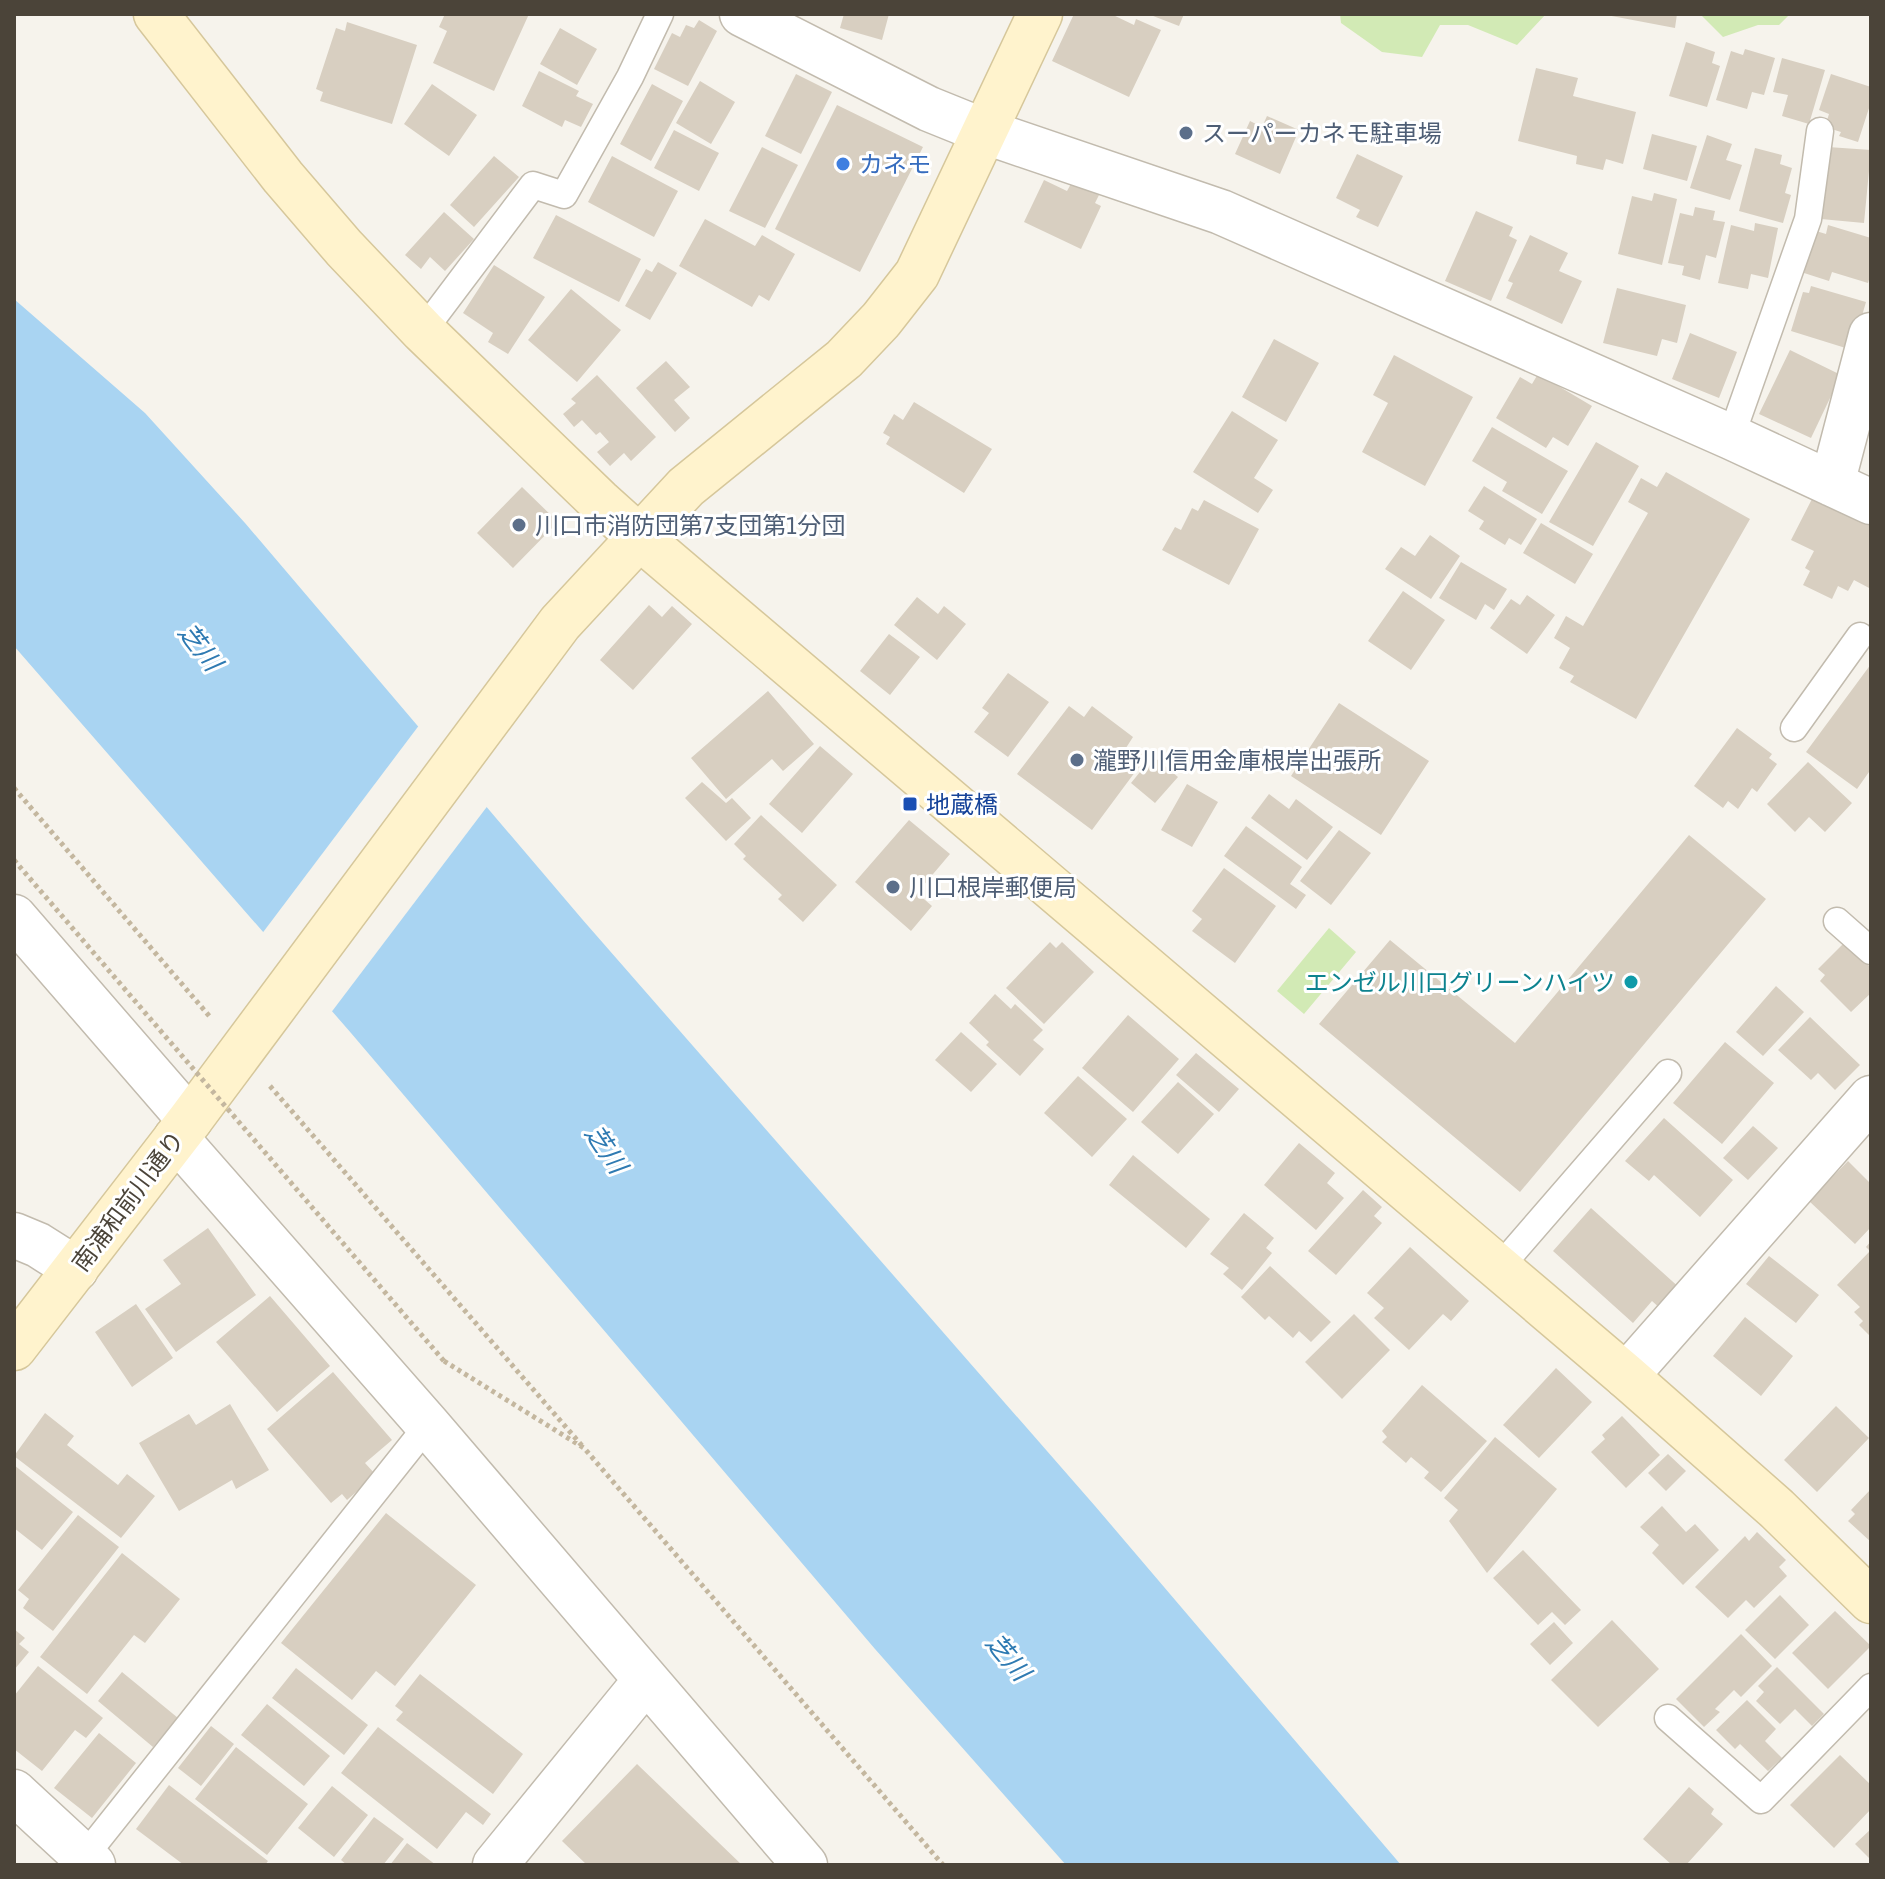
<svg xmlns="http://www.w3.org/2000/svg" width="1885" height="1879" font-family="'Asap Condensed','Noto Sans JP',sans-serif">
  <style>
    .green { fill: #d2eab5 }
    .water { fill: #a9d4f2 }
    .pier { fill: #f6f3ec }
    .building { fill: #d8cfc1 }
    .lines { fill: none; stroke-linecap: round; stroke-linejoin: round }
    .lane-casing { stroke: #c2bbae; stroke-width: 29 }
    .street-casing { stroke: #c2bbae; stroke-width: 47 }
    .secondary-casing { stroke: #d6c79b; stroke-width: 47 }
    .path { stroke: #c4b79f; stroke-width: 5; stroke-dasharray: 4 4; stroke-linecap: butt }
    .lane { stroke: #fff; stroke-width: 26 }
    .street { stroke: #fff; stroke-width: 44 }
    .secondary { stroke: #fff3cd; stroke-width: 44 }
    .path-bridge { stroke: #c4b79f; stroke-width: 5; stroke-dasharray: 4 4; stroke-linecap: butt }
    .service-dot { fill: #5c6f8a; stroke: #fff; stroke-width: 3 }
    .shop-dot { fill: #3f7fe0; stroke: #fff; stroke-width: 3 }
    .transit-dot { fill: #1a4fb4; stroke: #fff; stroke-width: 3 }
    .culture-dot { fill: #0f9aa8; stroke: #fff; stroke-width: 3 }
    .labels { text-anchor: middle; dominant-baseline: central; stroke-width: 6; stroke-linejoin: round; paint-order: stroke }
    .service-label { font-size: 24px; fill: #4e5e75; stroke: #fff; text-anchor: start }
    .shop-label { font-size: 24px; fill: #366cbe; stroke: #fff; text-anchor: start }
    .transit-label { font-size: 24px; fill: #164399; stroke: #fff; text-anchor: start }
    .culture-label { font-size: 24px; fill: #0d838f; stroke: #fff; text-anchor: end }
    .street-label { font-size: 24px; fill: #4b4439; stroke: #fff }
    .water-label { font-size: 26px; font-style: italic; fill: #2e7ab2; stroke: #fff }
  </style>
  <rect width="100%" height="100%" fill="#f6f3ec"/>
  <path class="green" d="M1340 14H1546L1517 45 1468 25H1440L1422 57 1382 52 1341 23Z
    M1700 14H1790L1779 25H1758L1723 37Z
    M1329 928 1356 952 1304 1014 1277 991Z"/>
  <path class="water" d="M14 299 145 413 245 523 582 919 1095 1506 1401 1865H1066L875 1649 351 1033 14 646Z"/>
  <path class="pier" d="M420 724 489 804 330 1014 261 935Z"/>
  <path class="building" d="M445 14H529L494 91 433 63 447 31 439 27Z
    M844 14H889L882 40 840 28Z
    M1074 14H1111L1134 25 1136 19 1161 30 1129 97 1052 61Z
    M1148 14H1184L1179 26Z
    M1601 14H1677L1675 28Z
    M699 20 717 31 688 86 654 69 672 33 680 37 686 25 694 28Z
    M347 22 417 45 392 124 320 101 323 92 316 89 336 28 345 31Z
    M560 28 597 49 577 85 540 64Z
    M1686 42 1715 52 1712 63 1720 66 1707 107 1669 96Z
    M1745 49 1775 58 1764 95 1752 92 1747 109 1716 100 1731 51 1743 55Z
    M1782 58 1825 70 1809 124 1782 116 1788 95 1773 92Z
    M1536 68 1578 78 1573 96 1636 112 1623 164 1606 159 1603 170 1576 164 1577 156 1518 141Z
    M539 71 579 91 576 96 593 104 581 127 565 120 562 127 522 106Z
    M796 74 832 92 801 154 765 136Z
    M1831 74 1871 87V102L1858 142 1839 136 1841 132 1825 127 1829 114 1819 110Z
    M700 81 735 102 711 144 676 123Z
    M432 84 477 115 449 156 404 124Z
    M652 84 683 101 651 161 620 144Z
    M837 105 923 147 860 272 775 229Z
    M1267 116 1299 130 1280 174 1235 154 1250 121 1262 127Z
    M674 130 719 153 699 191 654 168Z
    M1652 134 1697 146 1687 181 1643 169Z
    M1707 135 1732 144 1726 160 1742 165 1730 200 1690 188Z
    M762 147 798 165 765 228 729 211Z
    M1828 147 1871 150 1864 223 1821 219Z
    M1755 148 1782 155 1780 164 1792 168 1785 193 1791 195 1783 223 1739 211Z
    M1357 154 1403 176 1378 227 1356 217 1360 210 1336 198Z
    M494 156 519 177 474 227 450 205Z
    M612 156 678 191 654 237 588 202Z
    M1044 180 1067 191 1072 182 1099 195 1095 203 1101 206 1081 249 1024 222Z
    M1654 193 1677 199 1662 265 1618 254 1632 196 1652 201Z
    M1695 207 1715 211 1713 220 1725 222 1716 258 1706 255 1700 280 1682 275 1684 266 1668 263 1680 213 1693 216Z
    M1476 211 1513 227 1509 236 1517 240 1491 301 1445 281Z
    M444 212 474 239 445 271 430 257 421 269 405 255Z
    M556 215 641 259 619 302 533 258Z
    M705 219 755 246 762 235 795 254 769 301 759 295 752 307 679 266Z
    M1755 223 1778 228 1768 278 1751 274 1748 289 1718 283 1731 225 1754 231Z
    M1828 225 1871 238V273L1868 283 1832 272 1829 281 1804 273 1816 231 1826 234Z
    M1530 235 1568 253 1559 271 1582 281 1562 324 1506 298 1513 283 1508 281Z
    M658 262 677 273 650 320 625 306 646 269 652 272Z
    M494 265 545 297 508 354 488 342 493 333 463 313Z
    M1811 286 1866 302 1852 350 1791 331 1803 292 1809 293Z
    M1617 288 1686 305 1677 343 1662 339 1657 356 1603 343Z
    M571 289 621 330 577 382 528 340Z
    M1690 333 1737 352 1719 398 1672 379Z
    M1274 339 1319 363 1286 422 1242 397Z
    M1790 350 1841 375 1811 438 1759 414Z
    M1394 355 1473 397 1425 486 1362 452 1388 403 1373 395Z
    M666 361 690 387 674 400 690 418 675 432 636 388Z
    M1538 374 1592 406 1568 446 1553 437 1546 448 1496 418 1520 377 1532 384Z
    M597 375 656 437 631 461 624 453 610 466 597 452 609 442 600 432 596 435 582 420 574 427 563 414 576 403 571 399Z
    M914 402 992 449 964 493 886 444 890 437 883 433 894 414 903 420Z
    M1232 411 1278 440 1254 478 1273 490 1258 513 1193 472Z
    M1492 427 1568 471 1542 514 1502 491 1507 482 1472 461Z
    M1596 442 1639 466 1593 546 1549 522Z
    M1666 472 1750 519 1636 719 1570 682 1574 676 1559 668 1570 648 1554 638 1566 616 1583 626 1648 513 1628 502 1641 478 1657 487Z
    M1484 486 1537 519 1521 545 1509 538 1505 545 1479 529 1484 521 1468 511Z
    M522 487 558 522 513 568 477 533Z
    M1813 497 1871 526V589L1854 580 1848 591 1838 586 1832 599 1803 585 1810 571 1805 568 1814 551 1791 540Z
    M1204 500 1259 529 1229 585 1162 550 1175 527 1181 530 1192 508 1198 511Z
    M1541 523 1593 554 1575 584 1523 553Z
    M1430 535 1460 556 1431 599 1385 569 1401 547 1415 556Z
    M1461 562 1507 589 1494 610 1485 604 1476 620 1439 598Z
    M1403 591 1445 620 1411 670 1368 641Z
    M1527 595 1555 615 1527 654 1490 628 1511 599 1520 605Z
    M917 597 938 614 944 606 966 624 937 660 894 625Z
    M649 605 662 617 672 606 692 624 633 690 600 660Z
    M889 634 920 657 890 695 860 671Z
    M1871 664V774L1869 772 1857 789 1806 752Z
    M1008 673 1049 702 1008 757 974 732 989 713 982 708Z
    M768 691 814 744 783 771 772 759 726 799 691 758Z
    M1339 703 1429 761 1381 835 1291 776Z
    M1069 706 1084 717 1092 706 1133 737 1124 751 1141 764 1092 830 1017 774Z
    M1737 728 1772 754 1769 758 1777 764 1757 792 1752 788 1738 809 1728 801 1723 808 1694 786Z
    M820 746 853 774 802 833 769 804Z
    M1153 756 1178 777 1155 803 1131 783Z
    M1808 762 1852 803 1825 832 1809 817 1795 832 1767 804Z
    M702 782 726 803 732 798 751 818 726 841 685 798Z
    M1187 784 1218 802 1192 847 1161 830Z
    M1269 794 1289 809 1296 799 1333 827 1307 860 1251 818Z
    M761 815 837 885 803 922 778 899 782 895 743 859 746 856 734 844Z
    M909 820 950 854 917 893 932 906 911 931 855 882Z
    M1246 826 1302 867 1290 884 1306 895 1296 909 1224 856Z
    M1339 830 1371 853 1331 905 1300 881Z
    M1689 835 1766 899 1520 1192 1319 1024 1390 940 1515 1043Z
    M1224 868 1276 906 1235 963 1192 931 1202 919 1192 911Z
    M1050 942 1056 948 1062 942 1094 972 1044 1024 1006 988Z
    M1845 942 1871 968V993L1851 1012 1820 981 1825 975 1818 969Z
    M1776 986 1804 1012 1763 1056 1736 1032Z
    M995 994 1011 1009 1015 1004 1043 1030 1033 1040 1044 1049 1020 1076 986 1045 989 1042 969 1023Z
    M1128 1015 1179 1059 1133 1112 1082 1068Z
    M1810 1017 1860 1065 1835 1090 1818 1073 1811 1080 1778 1050Z
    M961 1032 997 1064 971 1092 935 1060Z
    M1725 1042 1774 1083 1722 1144 1673 1103Z
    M1196 1053 1239 1089 1219 1112 1176 1075Z
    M1078 1076 1127 1119 1092 1157 1044 1113Z
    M1178 1082 1214 1114 1178 1154 1141 1122Z
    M1664 1118 1733 1180 1700 1217 1654 1175 1649 1181 1625 1161Z
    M1753 1126 1778 1148 1748 1180 1723 1158Z
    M1299 1143 1335 1173 1327 1183 1344 1198 1316 1230 1264 1185Z
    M1133 1155 1210 1219 1186 1248 1109 1185Z
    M1848 1161 1871 1184V1227L1855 1244 1809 1201Z
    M1363 1190 1382 1207 1374 1216 1382 1223 1336 1275 1308 1251Z
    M1591 1208 1682 1290 1663 1311 1652 1301 1633 1323 1553 1251Z
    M1244 1213 1274 1238 1266 1248 1272 1253 1242 1290 1223 1274 1229 1268 1210 1254Z
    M208 1228 256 1295 176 1352 145 1309 181 1284 163 1260Z
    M1871 1241V1337L1859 1325 1863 1321 1854 1312 1860 1307 1837 1285 1870 1251 1866 1247Z
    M1410 1247 1469 1301 1451 1321 1443 1314 1409 1350 1374 1318 1384 1308 1367 1293Z
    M1769 1256 1819 1295 1796 1323 1746 1284Z
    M1270 1266 1331 1322 1311 1342 1299 1331 1293 1338 1269 1316 1265 1320 1241 1297Z
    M270 1296 330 1366 277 1412 216 1342Z
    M136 1304 173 1358 132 1387 95 1332Z
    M1354 1314 1390 1350 1342 1399 1305 1362Z
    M1745 1317 1793 1356 1761 1396 1713 1356Z
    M1556 1368 1592 1402 1539 1458 1503 1425Z
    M333 1372 392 1440 365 1463 376 1475 347 1500 342 1494 331 1503 267 1429Z
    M1422 1385 1487 1441 1441 1492 1424 1478 1429 1472 1411 1457 1406 1463 1382 1442 1387 1437 1382 1431Z
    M230 1404 269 1470 236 1489 232 1480 179 1511 139 1443 189 1414 196 1425Z
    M1836 1406 1869 1438 1817 1492 1784 1460Z
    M45 1413 74 1436 67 1445 118 1485 127 1474 155 1496 121 1538 14 1456Z
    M1622 1416 1660 1455 1626 1488 1591 1452 1605 1439 1602 1435Z
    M1495 1437 1557 1489 1487 1573 1449 1521 1458 1510 1444 1498Z
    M1668 1454 1686 1471 1666 1491 1648 1473Z
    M14 1465 73 1512 42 1550 14 1528Z
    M1871 1489V1542L1848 1521 1855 1514 1851 1510Z
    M1662 1506 1686 1532 1695 1524 1719 1550 1683 1585 1652 1553 1659 1545 1640 1527Z
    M386 1513 476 1585 395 1686 376 1671 352 1700 281 1643Z
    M78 1515 119 1547 53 1631 23 1608 29 1599 18 1590Z
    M1757 1532 1786 1560 1779 1567 1787 1576 1754 1608 1746 1600 1728 1618 1695 1587 1745 1536 1749 1541Z
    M1523 1550 1581 1610 1565 1625 1552 1612 1538 1625 1493 1578Z
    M122 1553 180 1599 145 1643 134 1635 87 1694 40 1657Z
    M1780 1595 1809 1625 1775 1659 1745 1630Z
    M1835 1611 1871 1646 1828 1689 1792 1653Z
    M1612 1620 1659 1669 1598 1727 1551 1680Z
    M1554 1622 1573 1643 1550 1665 1530 1644Z
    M14 1629 25 1638 19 1644 29 1652 14 1670Z
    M1741 1634 1772 1666 1741 1697 1734 1690 1715 1709 1720 1712 1704 1727 1676 1699Z
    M38 1666 103 1718 86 1738 75 1730 42 1771 14 1749V1696Z
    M1777 1667 1824 1714 1812 1726 1795 1709 1780 1724 1756 1701 1764 1692 1758 1686Z
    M296 1668 368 1725 344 1755 272 1698Z
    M122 1672 178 1718 153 1747 98 1701Z
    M420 1674 523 1754 493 1794 396 1720 403 1712 395 1706Z
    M1747 1700 1776 1729 1765 1741 1782 1758 1768 1771 1740 1744 1735 1749 1716 1730Z
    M267 1704 330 1756 304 1786 241 1735Z
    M211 1726 234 1744 201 1786 178 1768Z
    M378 1727 491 1814 483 1825 466 1812 437 1849 341 1773Z
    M99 1733 136 1763 92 1818 54 1788Z
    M236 1747 308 1804 267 1855 195 1799Z
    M1840 1755 1871 1785V1809L1834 1848 1790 1805Z
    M637 1764 742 1865H587L562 1841Z
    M169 1785 268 1861 265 1865H184L136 1829Z
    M332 1786 368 1815 334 1857 298 1828Z
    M1689 1787 1714 1809 1711 1814 1723 1824 1686 1865H1672L1643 1839Z
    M374 1817 404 1839 383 1865H347L341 1860Z
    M1871 1829V1860L1855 1844Z
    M407 1843 436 1865H390Z"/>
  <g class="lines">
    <defs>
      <path id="lane" d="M423 331 533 185 564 195 630 77 660 14
        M1731 437 1808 219 1820 131
        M1794 728 1860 636
        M1837 921 1871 951
        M1499 1268 1668 1073
        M1668 1718 1761 1800 1871 1687
        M84 1857 428 1425"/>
      <path id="street" d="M742 14 929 109 986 132 1221 212 1731 437 1871 502
        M1832 484 1871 335
        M14 917 190 1120
        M176 1138 428 1425 805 1865
        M14 1235 38 1245 76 1269
        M1626 1376 1871 1098
        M14 1792 93 1865
        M495 1865 646 1680"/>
      <path id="secondary" d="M156 14 283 177 344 248 423 331 599 501 639 537 1626 1376 1777 1509 1871 1601
        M14 1348 190 1120 560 623 686 487 844 359 881 320 917 274 1040 14"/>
    </defs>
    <use href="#lane" class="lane-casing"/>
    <use href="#street" class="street-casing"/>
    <use href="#secondary" class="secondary-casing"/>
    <path class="path" d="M14 788 211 1018
      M270 1086 584 1448
      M444 1361 584 1448 943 1865"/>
    <use href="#lane" class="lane"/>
    <use href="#street" class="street"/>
    <use href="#secondary" class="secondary"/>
    <path class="path-bridge" d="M14 860 444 1361"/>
  </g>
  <g class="service-dot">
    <circle cx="1186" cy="133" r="8"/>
    <circle cx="519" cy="525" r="8"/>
    <circle cx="1077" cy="760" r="8"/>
    <circle cx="893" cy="887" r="8"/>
  </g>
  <circle class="shop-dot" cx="843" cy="164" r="8"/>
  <rect class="transit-dot" x="902" y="796" width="16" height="16" rx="4"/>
  <circle class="culture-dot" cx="1631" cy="982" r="8"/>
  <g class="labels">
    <g class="service-label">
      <text x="1202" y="133">スーパーカネモ駐車場</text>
      <text x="535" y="525">川口市消防団第7支団第1分団</text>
      <text x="1093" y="760">瀧野川信用金庫根岸出張所</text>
      <text x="909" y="887">川口根岸郵便局</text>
    </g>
    <g class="shop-label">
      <text x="859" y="164">カネモ</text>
    </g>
    <g class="transit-label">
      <text x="926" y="804">地蔵橋</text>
    </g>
    <g class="culture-label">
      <text x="1615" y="982">エンゼル川口グリーンハイツ</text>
    </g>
    <g class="street-label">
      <text transform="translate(128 1201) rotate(-53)">南浦和前川通り</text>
    </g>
    <g class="water-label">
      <text transform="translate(200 647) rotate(52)">芝川</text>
      <text transform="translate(606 1149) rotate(56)">芝川</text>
      <text transform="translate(1008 1657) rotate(50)">芝川</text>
    </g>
  </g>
  <rect width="1885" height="1879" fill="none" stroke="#4b4439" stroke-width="32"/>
</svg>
